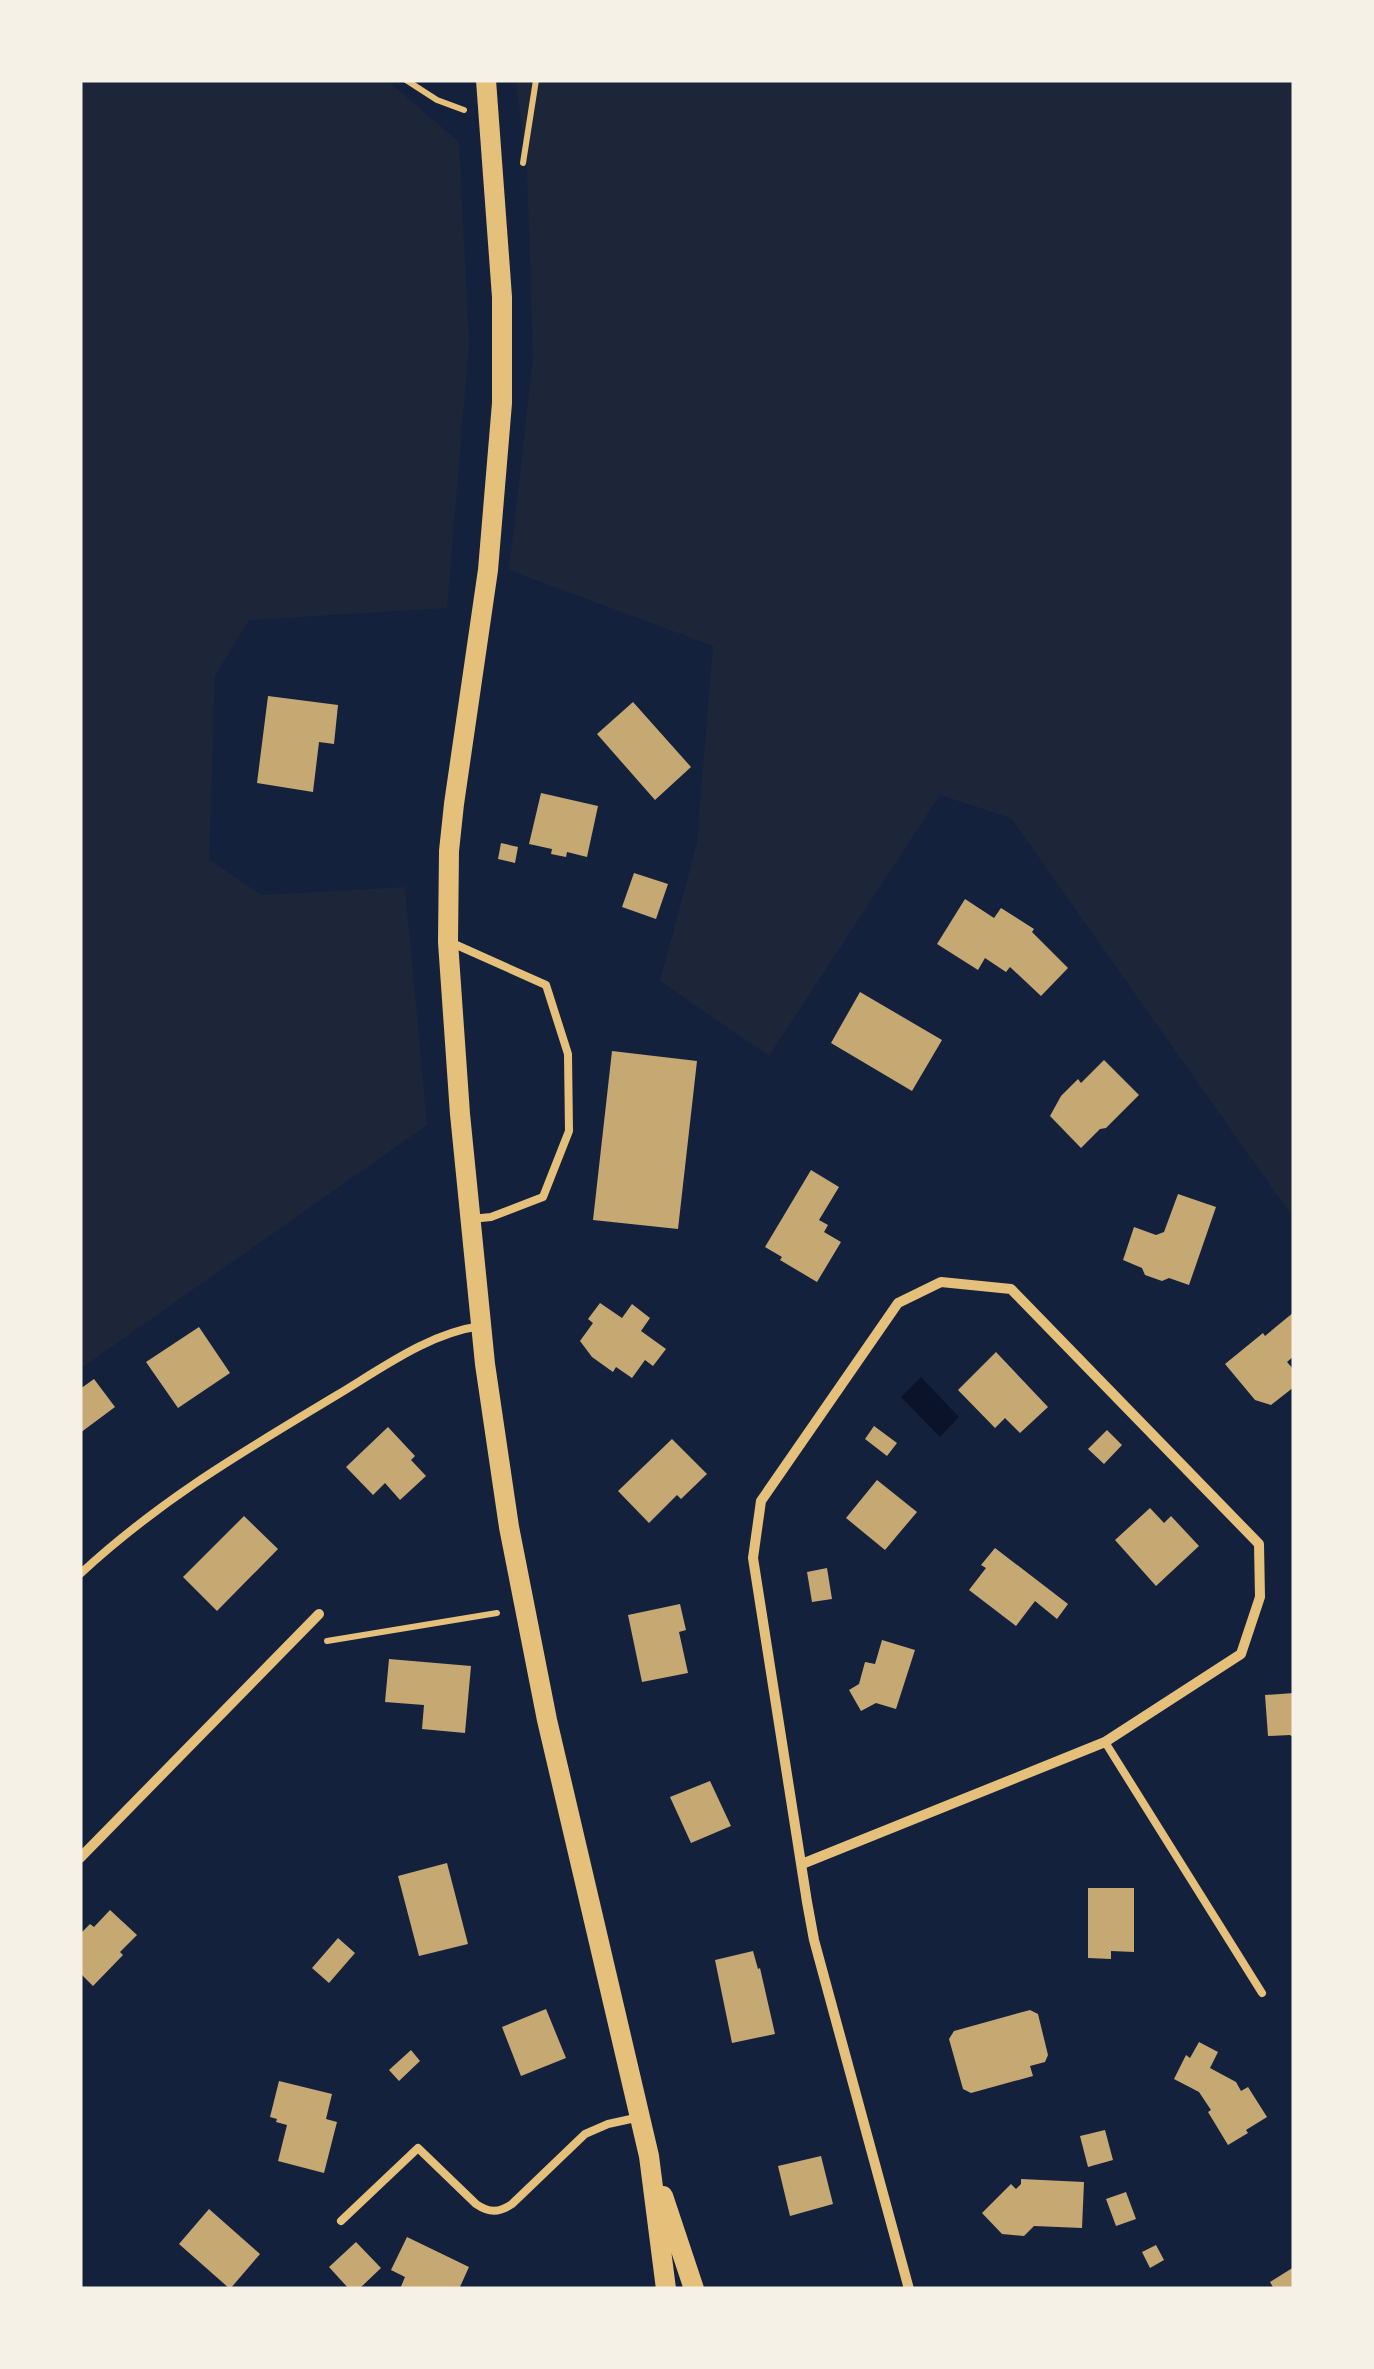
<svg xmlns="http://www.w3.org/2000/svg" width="1374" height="2369" font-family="'Exo 2',sans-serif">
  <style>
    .green { fill: #1d2539 }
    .water { fill: #0b132b }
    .building { fill: #c6a872 }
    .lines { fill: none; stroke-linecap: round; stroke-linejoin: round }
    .path { stroke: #e5c07b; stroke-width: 6 }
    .service { stroke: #e5c07b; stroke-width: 8 }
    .minor { stroke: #e5c07b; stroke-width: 10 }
    .secondary { stroke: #e5c07b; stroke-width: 20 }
  </style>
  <rect width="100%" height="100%" fill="#14213d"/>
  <path class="green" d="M80 80H387L459 142 469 342 447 608 249 620 215 676 209 859 261 895 405 887 427 1125 80 1369Z
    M516 80H1294V1219L1011 818 940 795 769 1056 660 981 697 843 713 646 509 570 533 358 527 170Z"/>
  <path class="water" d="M921 1377 959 1417 940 1437 901 1397Z"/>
  <path class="building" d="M268 696 338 705 334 744 319 742 313 792 257 783Z
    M633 702 691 767 655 800 597 734Z
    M541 793 598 806 587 857 567 852 566 857 551 854 552 849 529 844Z
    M501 843 518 847 515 863 498 859Z
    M634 873 668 884 656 919 622 907Z
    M965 899 994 918 1001 908 1034 929 1032 932 1068 968 1041 996 1010 967 1006 972 985 958 978 970 937 944Z
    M860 992 942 1040 912 1091 831 1043Z
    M612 1051 697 1061 678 1229 593 1220Z
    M1104 1060 1139 1095 1106 1128 1100 1129 1081 1148 1050 1116 1061 1096 1078 1079 1081 1083Z
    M811 1170 839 1187 819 1220 828 1225 824 1232 841 1242 817 1282 780 1260 782 1257 765 1247Z
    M1178 1194 1216 1207 1189 1285 1169 1278 1162 1281 1145 1275 1142 1268 1123 1260 1134 1227 1156 1235 1164 1232Z
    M600 1303 622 1318 632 1304 650 1318 641 1331 666 1349 653 1366 645 1360 632 1378 616 1367 613 1372 592 1357 580 1341 593 1323 588 1319Z
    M1294 1312V1356L1287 1362 1294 1370V1387L1271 1405 1255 1400 1225 1364 1263 1333 1265 1336Z
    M199 1327 230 1373 178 1408 146 1362Z
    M996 1352 1048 1407 1020 1433 1005 1418 995 1428 958 1390Z
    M94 1379 115 1407 80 1433V1389Z
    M874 1426 897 1443 887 1456 865 1439Z
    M388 1427 415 1456 411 1460 426 1476 400 1500 385 1483 373 1495 346 1467Z
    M1107 1430 1122 1445 1104 1464 1088 1449Z
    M672 1439 707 1474 681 1499 677 1495 649 1523 618 1491Z
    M877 1480 917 1512 885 1550 846 1518Z
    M1150 1508 1164 1523 1171 1516 1199 1546 1156 1586 1115 1540Z
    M244 1516 278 1549 217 1611 183 1577Z
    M995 1548 1068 1604 1057 1619 1035 1601 1016 1626 969 1590 986 1568 981 1565Z
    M827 1568 832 1599 812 1602 807 1572Z
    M680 1604 686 1630 679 1632 688 1673 642 1682 628 1615Z
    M882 1640 915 1650 896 1709 876 1703 861 1711 849 1690 859 1684 865 1662 875 1664Z
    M389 1659 471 1666 465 1733 422 1729 424 1705 385 1702Z
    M1294 1693V1738L1290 1735 1268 1736 1265 1695Z
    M710 1781 731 1826 691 1843 670 1797Z
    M447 1863 468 1944 419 1956 398 1876Z
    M1088 1888H1134V1952L1111 1951V1959L1088 1958Z
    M110 1910 137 1935 120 1952 123 1955 93 1986 80 1973V1934L90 1924 94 1927Z
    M338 1938 355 1953 329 1983 312 1968Z
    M753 1951 758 1969 760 1968 775 2034 732 2043 715 1960Z
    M546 2009 566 2058 521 2076 502 2027Z
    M1030 2010 1038 2014 1048 2055 1045 2062 1030 2066 1033 2076 971 2093 963 2089 949 2039 954 2031Z
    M1199 2042 1218 2052 1210 2068 1236 2082 1241 2091 1248 2087 1267 2117 1246 2130 1248 2133 1228 2145 1208 2112 1211 2110 1199 2092 1174 2079 1186 2055 1190 2058Z
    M411 2050 420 2061 399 2081 389 2070Z
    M279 2081 332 2094 326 2119 337 2122 324 2173 278 2161 287 2125 276 2122 277 2119 270 2117Z
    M1105 2130 1113 2160 1088 2167 1080 2136Z
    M821 2156 833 2204 790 2216 778 2166Z
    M1021 2179 1084 2182 1082 2228 1034 2226 1024 2236 1002 2234 982 2213 1011 2184 1016 2189 1021 2184Z
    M1126 2192 1136 2219 1116 2226 1106 2199Z
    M209 2209 260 2254 230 2289 179 2244Z
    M407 2237 469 2267 459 2289H400L405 2277 391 2270Z
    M356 2242 381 2268 359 2289H349L329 2267Z
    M1156 2245 1164 2260 1150 2268 1142 2252Z
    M1294 2267V2289H1274L1270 2282Z"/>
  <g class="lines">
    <path class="path" d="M406 80 437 100 464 110
      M523 163 536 80
      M327 1641 497 1613"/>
    <path class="service" d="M452 943 546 985 568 1054 569 1131 543 1197 491 1217 471 1219
      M80 1574C161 1499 244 1451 337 1395 382 1368 429 1333 481 1326
      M1105 1742 1262 1993
      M341 2221 418 2148 476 2204C489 2213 499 2213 512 2204L585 2134 608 2124 640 2117"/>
    <path class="minor" d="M80 1858 319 1614
      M802 1864 1105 1742 1241 1654 1260 1597 1259 1544 1011 1289 941 1282 898 1303 761 1501 753 1558 807 1902 814 1940 909 2289"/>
    <path class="secondary" d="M486 80 502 297V403L488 570 454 804 449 851 448 942 460 1114 485 1364 509 1527 547 1720 649 2156 666 2289
      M663 2196 694 2289"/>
  </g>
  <rect width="1374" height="2369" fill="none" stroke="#f6f1e7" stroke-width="165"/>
</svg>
